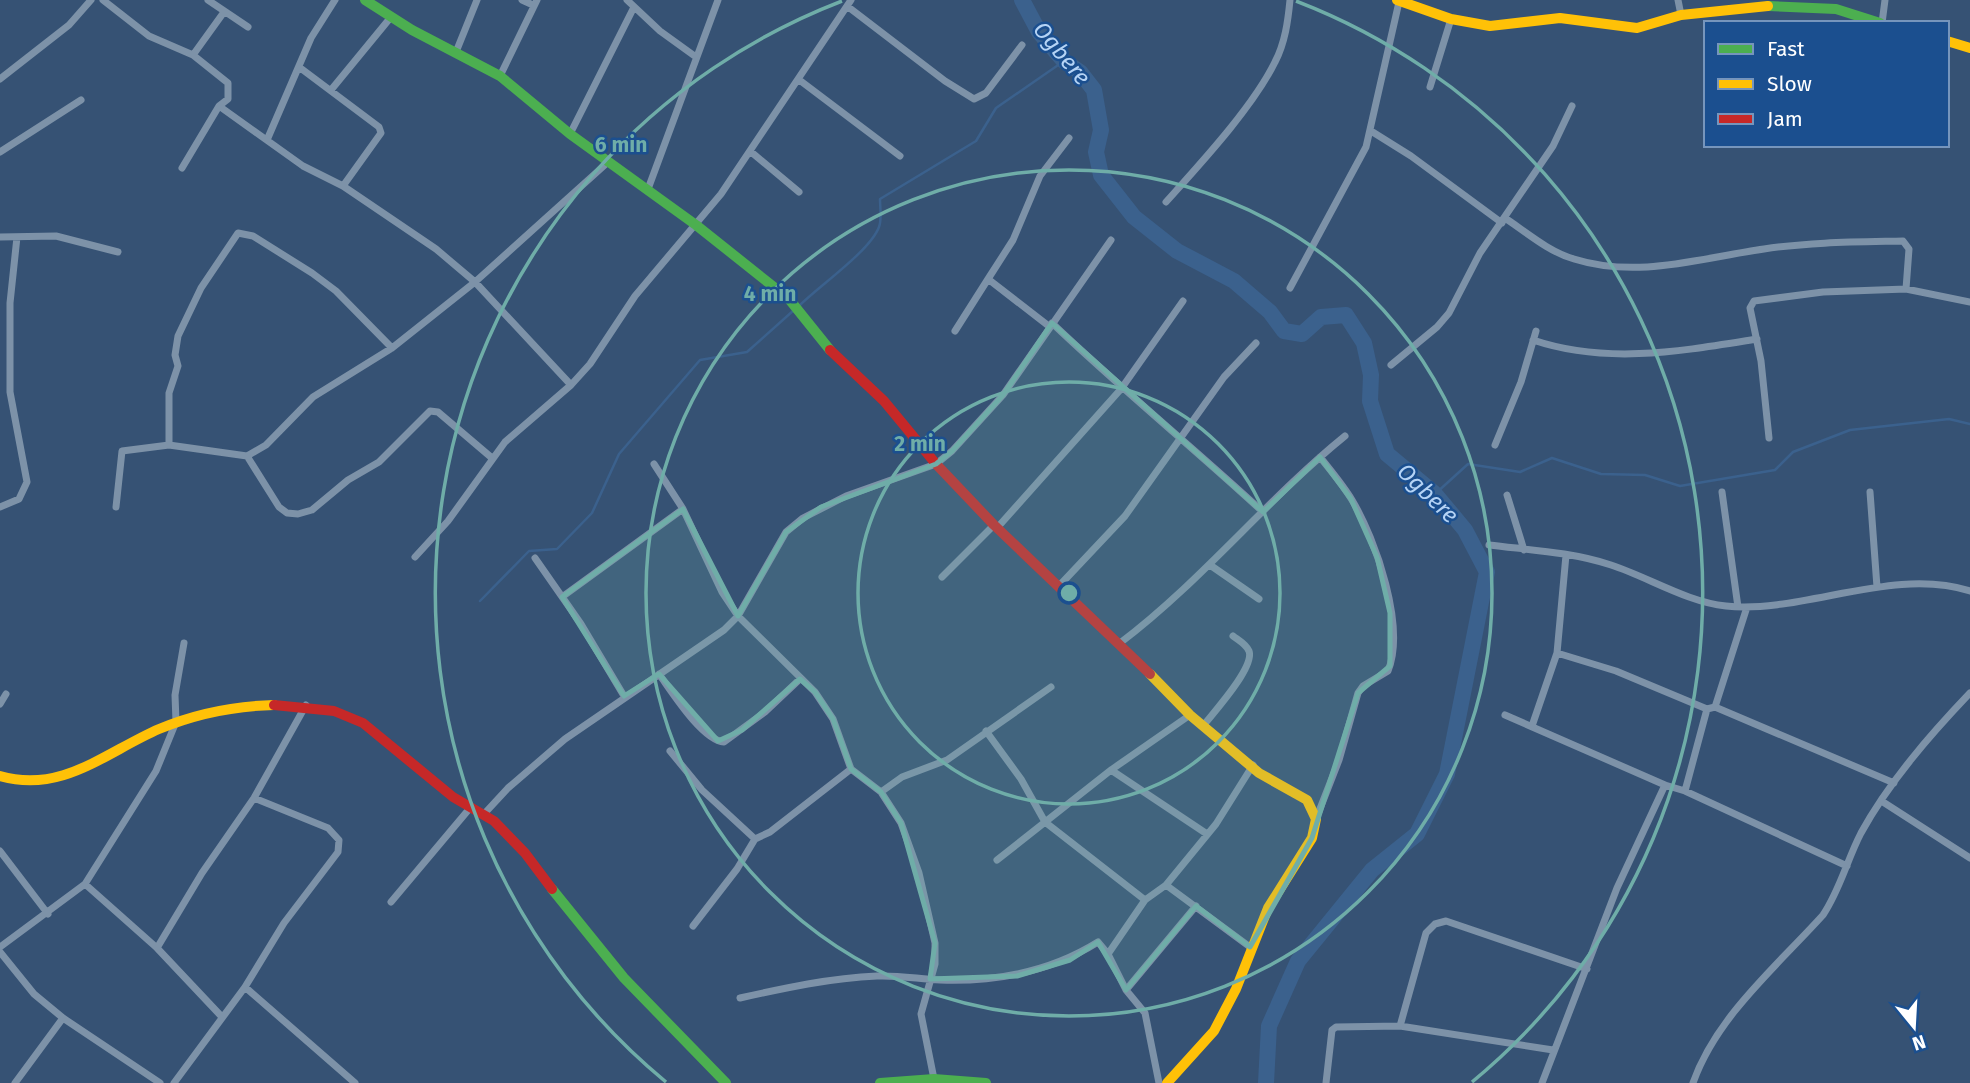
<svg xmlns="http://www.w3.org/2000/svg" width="1970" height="1083" font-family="'Fira Sans',sans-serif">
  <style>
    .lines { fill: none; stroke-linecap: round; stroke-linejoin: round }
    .stream { stroke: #3b618d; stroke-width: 2.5 }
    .river { stroke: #3b618d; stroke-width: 16 }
    .street { stroke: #7d92a8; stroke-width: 7 }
    .fast { stroke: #4caf50; stroke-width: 10 }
    .slow { stroke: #ffc107; stroke-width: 10 }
    .jam { stroke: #c62828; stroke-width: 10 }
    .marked { fill: #6fada8; fill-opacity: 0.2; stroke: #6fada8; stroke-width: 5; stroke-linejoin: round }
    .ring { fill: none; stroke: #6fada8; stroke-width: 3.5 }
    .labels { text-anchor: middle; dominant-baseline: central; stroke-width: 5; stroke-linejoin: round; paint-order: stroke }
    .water-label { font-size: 23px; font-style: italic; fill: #b5d3f5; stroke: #1b4f8f }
    .centre { fill: #6fada8; stroke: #1b4f8f; stroke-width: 3.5 }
    .ring-label { font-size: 21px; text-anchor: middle; font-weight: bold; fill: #6fada8; stroke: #1b4f8f; stroke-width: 5; stroke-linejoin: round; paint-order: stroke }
  </style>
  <rect width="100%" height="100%" fill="#365274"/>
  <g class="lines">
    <path class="stream" d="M799 306C819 286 870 251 879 227 882 220 880 207 880 199L976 141 996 108 1064 61
      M1435 494 1468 464 1520 472 1552 458 1601 474 1645 475 1680 486 1775 470 1793 452 1850 430 1949 419 1970 424
      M480 601 529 551 557 549 592 513 619 454 700 360 747 352 794 310"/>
    <path class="river" d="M1022 0 1039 32 1064 61 1080 72 1094 90 1101 130 1096 152 1101 175 1134 217 1177 251 1234 281 1270 312 1284 331 1302 334 1321 317 1346 315 1364 343 1371 375 1370 401 1387 454 1435 494 1465 530 1487 572 1447 774 1417 834 1372 870 1298 961 1269 1026 1266 1083"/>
    <path class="street" d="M103 0 149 36 193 55 228 83V99L219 106 182 168
      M208 0 248 27
      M522 0 533 5
      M627 0 660 31 696 57
      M1678 0 1681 15
      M847 6 945 81 974 99 986 93 1022 45
      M1882 23 1885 0
      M456 52 477 0
      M193 55 224 12
      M299 67 379 127 381 133 343 186
      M500 76 537 0
      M0 79 69 25 91 0
      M798 79 900 156
      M1430 87 1451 19
      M331 90 391 17
      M219 106 303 166 343 186 436 249 475 282 571 385
      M1371 131 1411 156 1502 223
      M570 134 634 7
      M267 140 311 38 335 0
      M750 151 799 192
      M0 152 81 100
      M648 189 718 0
      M1166 202C1200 164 1253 107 1275 62 1285 43 1288 21 1290 0
      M1505 218C1526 232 1549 252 1574 259 1638 279 1700 258 1764 249 1810 242 1857 242 1903 241L1909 249 1906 289
      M0 237 56 236 118 252
      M1290 288 1366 147 1399 2
      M1052 323C1121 389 1194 448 1263 512
      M1050 327 988 279 1013 240 1040 176 1069 138
      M955 331 988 279
      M1533 340C1607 365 1682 351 1757 339
      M1391 365 1437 327 1449 313 1480 253 1553 146 1572 106
      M1769 438 1761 361 1750 308 1754 301 1823 292 1906 289 1970 302
      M169 445V393L178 366 175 355 178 336 201 288 238 233 253 236 312 273 336 291 392 348
      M1495 445 1521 382 1536 331
      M247 456 279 507 287 513 298 514 312 510 348 480 379 462 430 411 438 412 492 458
      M654 464 683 509 722 592 738 616 815 692 833 719 851 769 881 792 901 823 919 873 935 943V964L921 1014 934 1079
      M1722 492 1738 607
      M1870 492 1877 587
      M1507 495 1524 550
      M0 507 19 499 27 482 10 392V303L17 237
      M116 507 122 451 169 445 247 456 266 445 313 397 392 348 475 282 607 163
      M997 528 1121 389 1183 301
      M1489 545C1529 550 1572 552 1611 565 1648 577 1687 602 1726 606 1803 614 1893 566 1970 591
      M415 557 448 521 505 442 571 385 590 364 635 296 721 194 851 0
      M535 558 581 624 624 696
      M1210 565 1259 599
      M942 577 994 525
      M1059 586 1125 516 1224 377 1256 343
      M562 597 683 509
      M1120 643C1202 581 1266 500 1345 436
      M1557 653 1616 671 1707 709 1715 707 1894 783
      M659 674C672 692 702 740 724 742L765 712 800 679
      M0 704 6 694
      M1715 707 1747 607
      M1505 715 1665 785 1685 791 1847 866
      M1203 726C1214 712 1255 667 1249 651 1246 644 1238 640 1233 636
      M1532 726 1557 653 1566 555
      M986 731 1021 779 1045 822 1145 900
      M670 751 702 790 755 839
      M1111 770 1207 834
      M1685 791 1707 709
      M881 792 902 777 947 760 1051 687
      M1883 802 1970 858
      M484 814 508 788 565 739 724 630 738 616 786 532 803 518 846 496 936 464 952 451 1003 395 1111 240
      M1316 819 1339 760 1358 693 1363 686 1388 671C1406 627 1376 540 1352 500 1343 485 1331 471 1320 457
      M0 851 48 914
      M997 860 1111 770 1190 715
      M85 884 157 948 222 1017
      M1166 885 1250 947
      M391 902 470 808
      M693 926 737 869 755 839 770 832 851 769
      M0 947 85 884 156 771 176 722 175 695 184 643
      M157 948 202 873 254 798 306 705
      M0 952 34 994 63 1018 160 1083
      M1108 954 1145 900 1166 885 1216 824 1253 765
      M245 987 355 1083
      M1126 990 1196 906
      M740 998C785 988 830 978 877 976 898 975 919 979 940 980 997 982 1050 972 1098 942L1108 954 1126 990 1145 1013 1159 1083
      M1400 1026 1426 933 1435 924 1446 921 1587 969
      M15 1083 63 1018
      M174 1083 245 987 284 923 338 852 339 840 328 828 254 798
      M1326 1083 1332 1030 1336 1027 1400 1026 1553 1050
      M1542 1083 1617 888 1665 785
      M1693 1083C1716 1017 1777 966 1823 915 1840 890 1847 860 1861 833 1889 782 1930 735 1970 693"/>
    <path class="fast" d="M365 0 412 30 500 76 570 134 696 225 789 299 830 350
      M1768 6 1836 9 1880 23
      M552 889 624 978 726 1083
      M880 1083 934 1079 986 1083"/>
    <path class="slow" d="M1397 0 1451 19 1490 26 1560 18 1637 28 1681 15 1768 6
      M1947 41 1970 48
      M1150 674 1190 715 1259 773 1307 800 1316 819 1312 838 1268 908 1236 989 1214 1031 1167 1083
      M0 776C62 794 106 752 159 729 195 714 236 706 274 705"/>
    <path class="jam" d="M830 350 884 401 936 464 994 525 1150 674
      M274 705 334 711 363 723 453 797 494 821 525 853 552 889"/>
  </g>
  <path class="marked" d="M1052 323 1263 512 1320 457 1351 499 1377 557 1390 613V666L1358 693 1312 838 1250 947 1196 906 1126 990 1098 942 1070 960 1017 976 930 979 935 943 901 823 881 792 851 769 833 719 815 692 800 679 742 730 718 741 659 674 624 696 562 597 683 509 738 616 786 532 821 507 936 464 952 451 1003 395Z"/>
  <g class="ring">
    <circle cx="1069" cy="593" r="211"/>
    <circle cx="1069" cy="593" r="423"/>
    <path d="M666 1082A634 634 0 0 1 842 1M1296 1A634 634 0 0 1 1472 1082"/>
  </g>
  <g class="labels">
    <g class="water-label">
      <text transform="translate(1062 53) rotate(50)">Ogbere</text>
      <text transform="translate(1428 493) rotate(44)">Ogbere</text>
    </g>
  </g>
  <circle cx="1069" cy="593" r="10" class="centre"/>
  <g class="ring-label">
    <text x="621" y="152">6 min</text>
    <text x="770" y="301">4 min</text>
    <text x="920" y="451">2 min</text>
  </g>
  <rect x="1704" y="21" width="245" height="126" fill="#1b4f8f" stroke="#7695bc" stroke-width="2"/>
  <rect x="1718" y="44" width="35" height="10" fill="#4caf50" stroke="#7695bc" stroke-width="2"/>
  <text x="1767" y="56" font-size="21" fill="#ffffff">Fast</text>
  <rect x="1718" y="79" width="35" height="10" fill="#ffc107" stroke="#7695bc" stroke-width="2"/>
  <text x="1767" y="91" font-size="21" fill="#ffffff">Slow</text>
  <rect x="1718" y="114" width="35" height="10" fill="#c62828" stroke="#7695bc" stroke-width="2"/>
  <text x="1767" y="126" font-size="21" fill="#ffffff">Jam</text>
  <g transform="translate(1914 1027) rotate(162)" stroke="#1b4f8f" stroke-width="5" paint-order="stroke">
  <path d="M0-5L12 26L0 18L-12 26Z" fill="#ffffff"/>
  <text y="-10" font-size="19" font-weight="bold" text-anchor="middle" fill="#ffffff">N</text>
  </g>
</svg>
